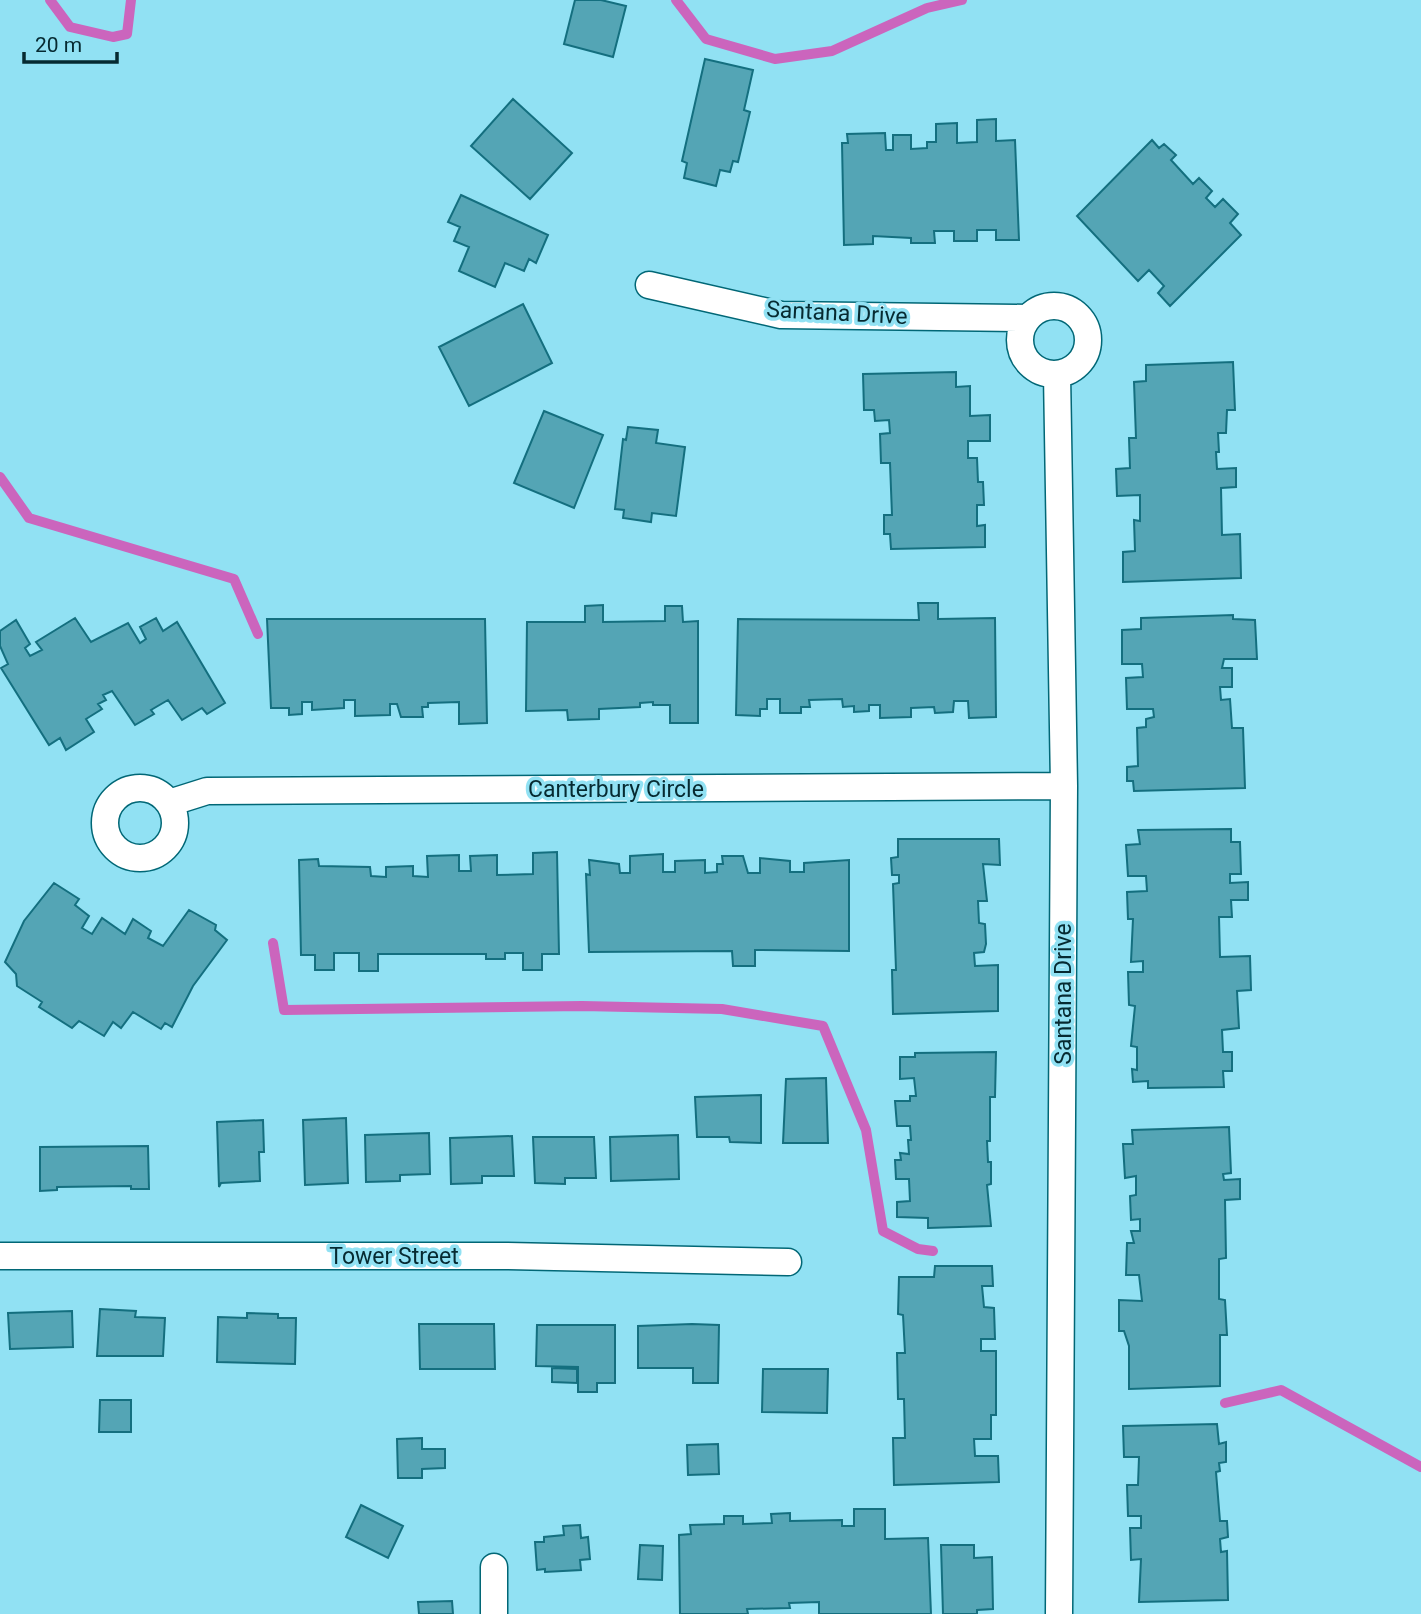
<svg xmlns="http://www.w3.org/2000/svg" width="1421" height="1614" font-family="Roboto,sans-serif">
  <style>
    .lines { fill: none; stroke-linecap: round; stroke-linejoin: round }
    .stream { stroke: #cb65bd; stroke-width: 10 }
    .building { fill: #54a5b5; stroke: #146f7f; stroke-width: 2 }
    .street-casing { stroke: #016776; stroke-width: 29 }
    .street { stroke: #fff; stroke-width: 26 }
    .labels { text-anchor: middle; dominant-baseline: central; stroke-width: 7; stroke-linejoin: round; paint-order: stroke }
    .street-label { font-size: 23px; fill: #062a31; stroke: #91e1f3 }
  </style>
  <rect width="100%" height="100%" fill="#91e1f3"/>
  <g class="lines">
    <path class="stream" d="M50 0 70 27 113 37 127 34 131 0
      M676 0 706 39 775 59 832 51 927 8 962 0
      M0 477 29 518 234 579 258 634
      M273 943 284 1010 582 1006 722 1009 823 1026 866 1130 883 1231 918 1249 933 1251
      M1225 1403 1281 1390 1421 1467"/>
  </g>
  <path class="building" d="M575 0H601L626 6 613 57 564 44Z
    M705 59 753 70 744 110 750 112 738 162 733 161 730 172 720 170 716 186 684 178 687 163 682 161Z
    M513 99 572 153 530 199 471 146Z
    M996 119V141L1015 140 1019 240H996V230H977V241H954V231H934L935 243H911V238L873 236V244L844 245 842 143H848L847 134 885 133 886 150H893V135H911V149L927 148V142H936V124L957 123V143L977 142V120Z
    M1152 140 1159 148 1164 144 1176 155 1171 160 1193 184 1199 178 1212 191 1206 198 1215 207 1223 199 1238 214 1230 223 1241 235 1170 306 1158 293 1164 286 1149 270 1138 281 1077 216Z
    M461 195 548 235 536 263 529 259 524 271 505 263 495 287 459 271 469 247 454 241 460 227 448 222Z
    M523 304 552 363 469 406 439 347Z
    M1233 362 1235 410H1227L1226 433H1218L1219 452H1216L1217 469 1236 468V487L1221 488 1222 535 1240 534 1241 578 1123 582V552L1135 551 1134 520 1140 521V495L1117 496 1116 469 1130 468 1129 438H1136L1134 382 1146 381V365Z
    M956 372V387L970 386V416L990 415V441H968V458H977L978 482H983L984 505H977V526L985 525V547L891 549 890 534H884V515H892L890 463H881L880 434 890 433 889 420 875 421 874 410H864L863 374Z
    M544 411 603 435 574 508 514 483Z
    M628 427 658 430 656 443 685 447 676 516 652 513 651 522 623 518 624 510 615 509 623 439 626 440Z
    M918 603H938V619L995 618 996 717 969 718 968 701H954L953 712 935 713 934 707 911 708V717L880 718V705H869V711L854 712V706L843 707 842 699 809 700 810 707H801V713H780V699H767V709H760V716L736 715 738 619 919 620Z
    M603 605V622L665 621V606H682L683 622 698 621V723H670V705H653V702L640 703V707L599 709V719L568 720 567 710 526 711 527 622H585V606Z
    M1233 615V619L1255 620 1257 659H1224L1222 668H1232V687H1220L1221 700 1230 699 1232 728H1243L1245 788 1134 791 1133 781H1127V767L1138 766 1137 728 1146 727V719L1154 717 1153 709H1127L1126 678 1143 677 1142 664H1122V630L1141 629V618Z
    M75 618 91 642 128 623 140 643 146 639 140 627 156 618 163 631 177 622 225 703 207 714 202 708 182 720 168 700 151 710 154 714 135 725 112 691 103 695 106 700 98 704 102 709 86 719 94 732 66 750 60 738 49 745 1 668 8 664 0 646V631L16 620 30 644 25 648 30 656 42 650 36 642Z
    M267 619H485L487 723 459 724V702L428 703V707H422L423 717H401L397 704H390V715L355 716V700H344V708L312 710V702H302V714L289 715V708H271Z
    M1231 829V842H1240L1241 874H1230V883L1248 882V900H1231L1232 917H1219L1220 957 1250 956 1251 990 1237 991 1239 1028 1222 1030 1223 1052H1232V1071H1223L1224 1087 1148 1088V1081L1133 1082 1132 1069 1137 1070V1047L1131 1046 1135 1006 1129 1005 1128 972H1143V961L1131 962 1133 919H1128L1127 892 1147 891 1146 876H1128L1126 845 1140 844 1138 830Z
    M898 839H999L1000 865 983 864 987 901H978L979 923 985 924 986 944 984 952 974 953 975 966 998 965V1011L893 1014 892 970H896L893 884 899 883V875H892L891 858 898 857Z
    M557 852 559 954H542V970H523V953H505V959H486V954H378V971H359V953H334V970H315V955H301L299 860 318 859 319 866 370 867 371 876 386 877V867L413 866V876L428 877 427 856 459 855V871H471L470 856 497 855V875L533 874V853Z
    M663 854V872H675V861L705 860V873L717 872V864H723L722 856H743L748 873H760V858L790 861V872H804V863L849 860V951L755 950V966H733L732 951 589 952 586 874 590 875 589 860 619 864 620 873H630V856Z
    M54 883 79 899 75 905 89 916 82 928 92 934 102 918 125 934 133 919 151 931 148 938 163 946 189 910 216 925 215 930 227 940 193 986 172 1027 165 1023 161 1029 133 1012 121 1028 113 1022 104 1036 79 1021 72 1028 39 1007 42 1002 17 986 16 974 5 962 24 921Z
    M996 1052 995 1097H990V1141H987L988 1162H991V1184L987 1185 991 1226 928 1228V1218L897 1217V1202L910 1201 909 1179H896L895 1160H901L900 1153 909 1154 908 1140H911L910 1126H897L895 1101H910V1096H916L914 1078 900 1079V1057H915V1053Z
    M826 1078 828 1143H783L786 1079Z
    M761 1095V1143L730 1142 729 1137H697L695 1097Z
    M346 1118 348 1183 305 1185 303 1120Z
    M263 1120 264 1152H259L260 1181 221 1183 219 1187 217 1122Z
    M1229 1127 1231 1173 1223 1174 1224 1180 1240 1179V1199L1225 1200 1226 1258 1219 1259V1299L1225 1300 1227 1335H1220V1386L1129 1389V1346L1124 1331H1119V1300L1142 1301 1139 1275H1126L1127 1243H1134L1131 1231H1140V1219L1131 1220 1130 1196 1136 1195V1176L1125 1178 1123 1144H1133L1132 1130Z
    M429 1133 430 1174 400 1175V1181L366 1182 365 1135Z
    M678 1135 679 1179 611 1181 610 1137Z
    M512 1136 514 1176H482V1183L451 1184 450 1138Z
    M533 1137H594L596 1178H565V1184L535 1183Z
    M148 1146 149 1189H131V1186L57 1187V1190L40 1191V1147Z
    M935 1266H992L993 1286H982L984 1307 994 1308 995 1339H981V1351H996V1415H991V1439H974L975 1456H998L999 1482 894 1485 893 1438H905L904 1399H898L897 1353H905L903 1315 898 1314 899 1277H934Z
    M100 1309 136 1311 135 1317 165 1318 163 1356H97Z
    M72 1311 73 1347 10 1349 8 1313Z
    M247 1313 278 1314V1318H296L295 1364 217 1362 218 1317 247 1318Z
    M419 1324H494L495 1369H420Z
    M692 1324 719 1325 718 1383H693V1368H638V1326Z
    M537 1325H615V1383H597V1392H578V1367L536 1366Z
    M552 1368 577 1369V1383L552 1382Z
    M763 1369H828L827 1413 762 1412Z
    M100 1400H131V1432H99Z
    M1217 1424 1219 1444 1226 1442V1462L1219 1463 1220 1471 1216 1472 1220 1521H1227L1228 1537 1220 1539 1221 1552 1227 1551 1228 1600 1139 1602 1141 1559 1131 1560 1130 1528H1141V1516H1128L1127 1485H1138L1139 1457H1124L1123 1426Z
    M422 1438V1449H445V1468L422 1469V1478H398L397 1439Z
    M718 1444 719 1474 688 1475 687 1445Z
    M361 1505 403 1526 388 1558 346 1537Z
    M854 1509H885V1539L928 1538 931 1614H819V1602L789 1603 790 1608 747 1609 748 1614H680L679 1535 691 1534 690 1525 724 1524V1516H743V1524L772 1523 771 1514 790 1513V1521L842 1520V1526H854Z
    M580 1525 581 1538 588 1537 590 1559 580 1560 581 1570 545 1572V1569L537 1570 535 1542H544V1537L564 1535 563 1526Z
    M640 1545 663 1546 662 1580 638 1579Z
    M941 1545H974V1558L992 1557 993 1609 977 1610V1614H943Z
    M452 1601 453 1614H419L418 1602Z"/>
  <g class="lines">
    <defs>
      <path id="street" d="M649 285 781 315 1028 318
        M1020 340a34 34 0 1 1 68 0a34 34 0 1 1-68 0Z
        M1057 374 1064 786 1059 1614
        M105 823a35 35 0 1 1 70 0a35 35 0 1 1-70 0Z
        M169 803 207 791 1064 786
        M0 1256H506L788 1262
        M494 1567V1614"/>
    </defs>
    <use href="#street" class="street-casing"/>
    <use href="#street" class="street"/>
  </g>
  <g class="labels">
    <g class="street-label">
      <text transform="translate(837 313) rotate(3)">Santana Drive</text>
      <text x="616" y="789">Canterbury Circle</text>
      <text transform="translate(1063 994) rotate(-90)">Santana Drive</text>
      <text x="394" y="1256">Tower Street</text>
    </g>
  </g>
  <path d="M24 52v10h93v-10" fill="none" stroke="#062a31" stroke-width="3.5"/>
  <text x="35" y="52" font-size="21" fill="#062a31" stroke="#91e1f3" stroke-width="5" paint-order="stroke">20 m</text>
</svg>
